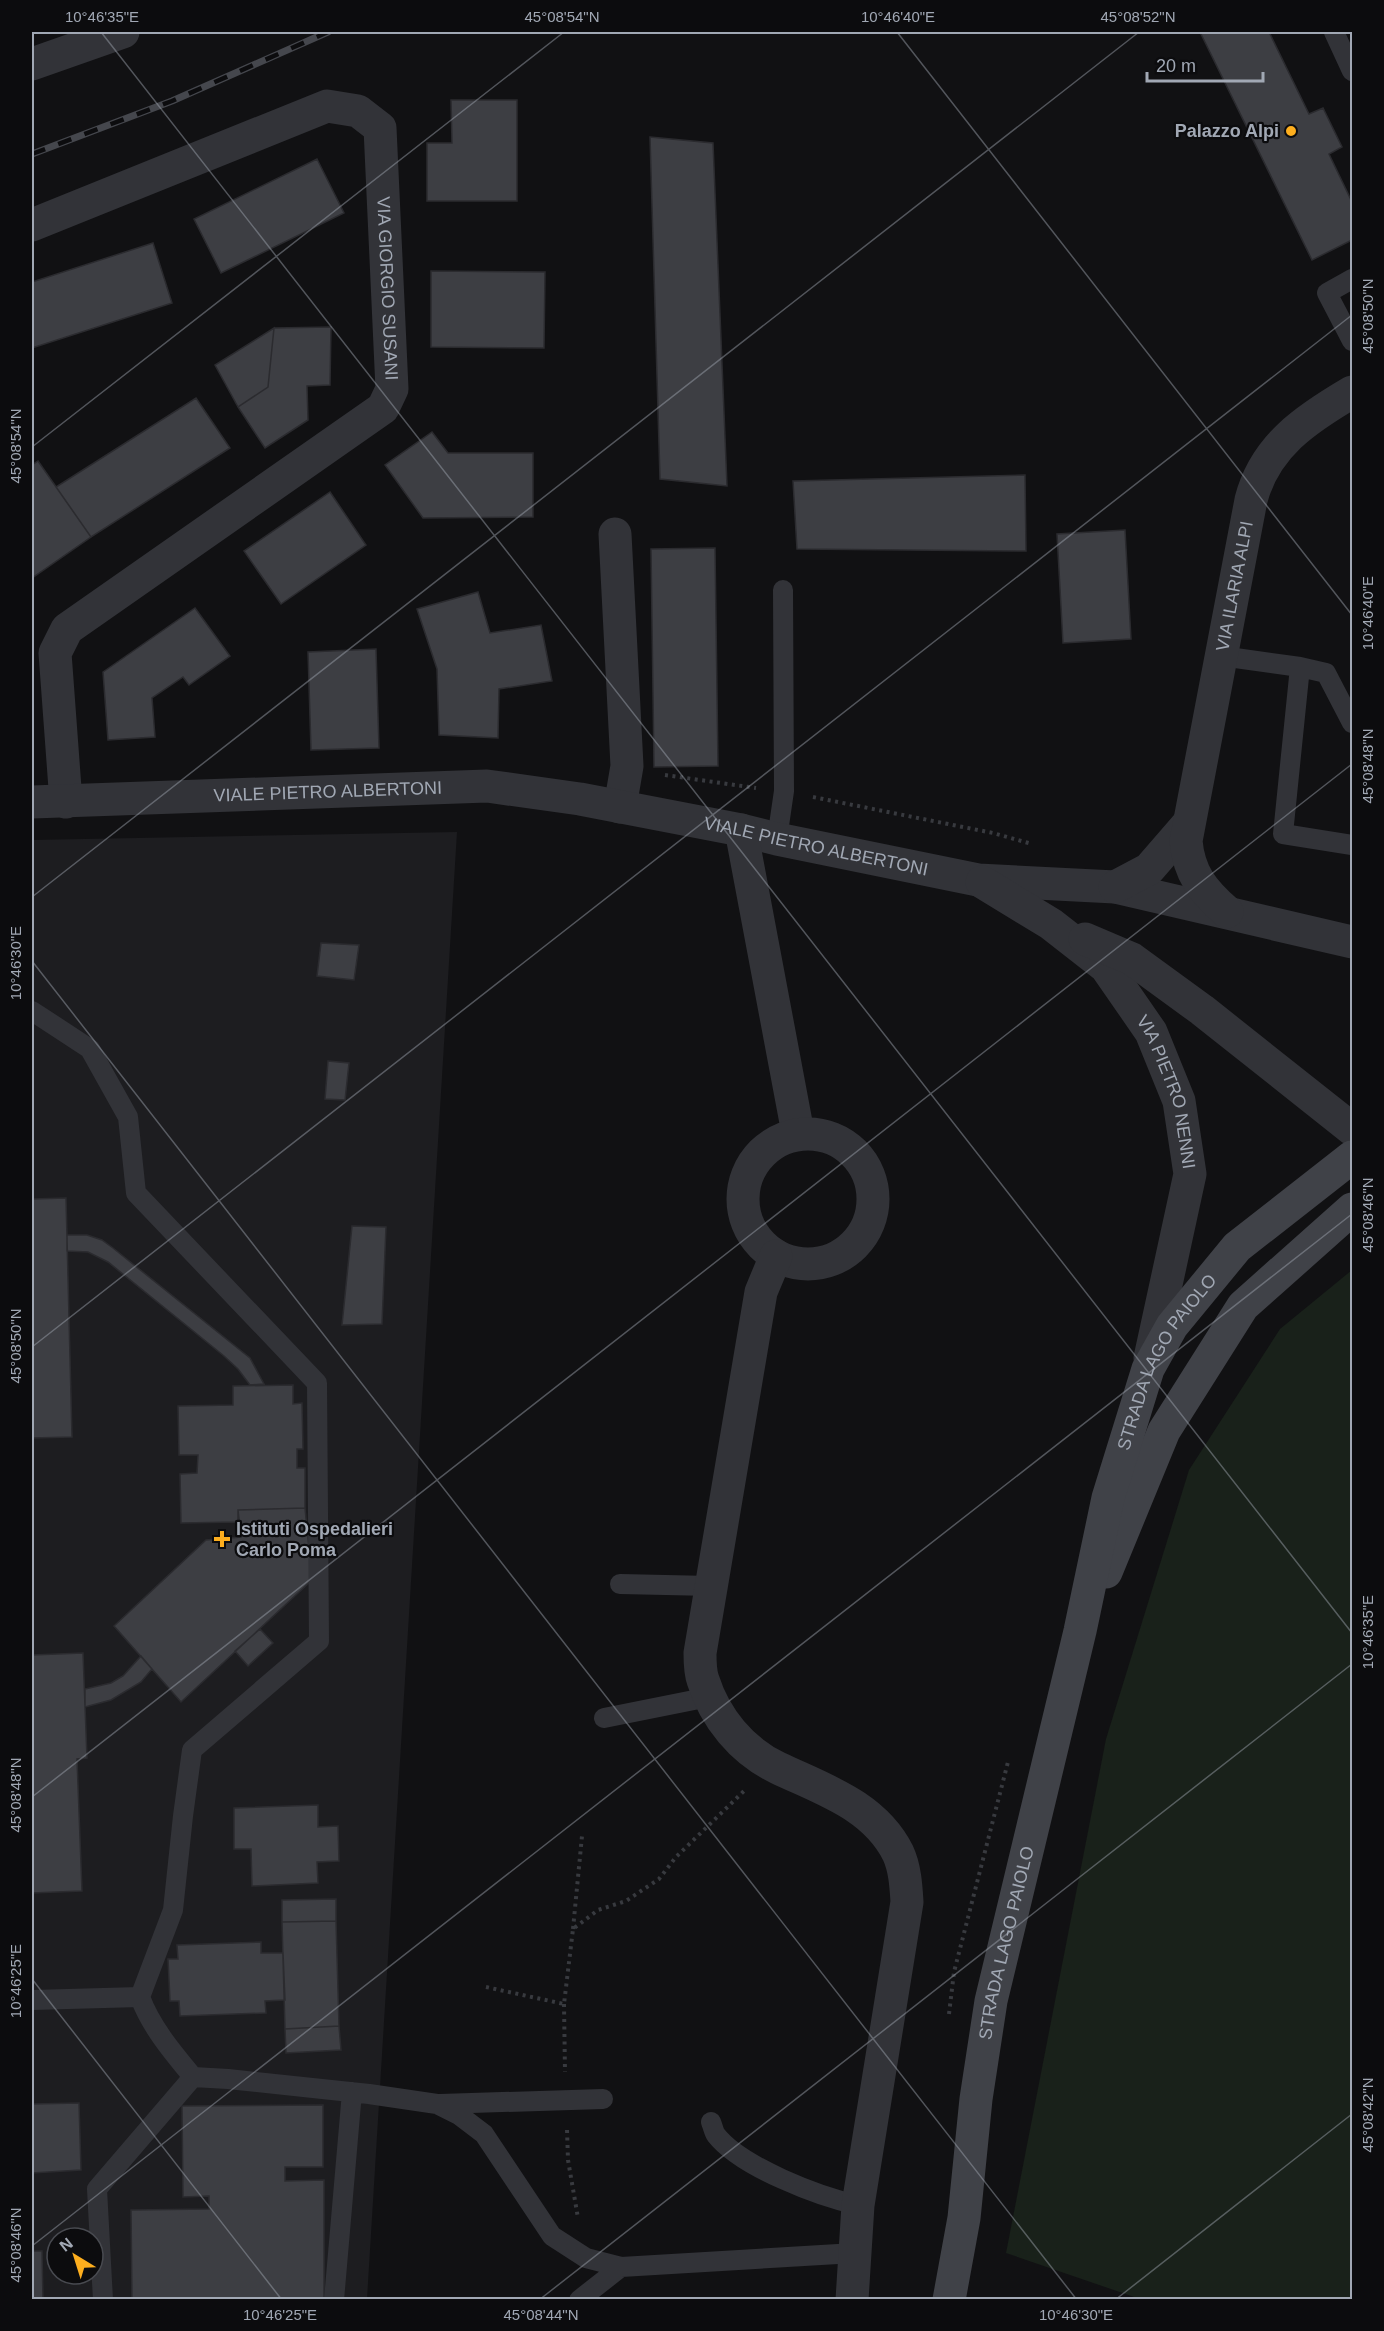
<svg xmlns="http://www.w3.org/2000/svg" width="1384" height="2331" font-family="Helvetica,sans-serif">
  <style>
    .built { fill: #1d1d20; fill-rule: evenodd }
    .green { fill: #19211a }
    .building { fill: #3d3e43; stroke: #2b2b2f; stroke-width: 1.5 }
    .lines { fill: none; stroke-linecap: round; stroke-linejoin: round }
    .path { stroke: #383a3f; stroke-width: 4; stroke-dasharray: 3 4.5; stroke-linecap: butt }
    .lane { stroke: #323338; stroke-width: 20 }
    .street { stroke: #323338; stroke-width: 33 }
    .secondary { stroke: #404248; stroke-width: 33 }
    .rail-casing { stroke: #45474d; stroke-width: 7 }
    .rail { stroke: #0c0c0e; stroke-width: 4.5; stroke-dasharray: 14; stroke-linecap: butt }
    .ticks { fill: none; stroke: #a1a8b4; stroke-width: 1.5; stroke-opacity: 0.45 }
    .poi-dot { fill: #fdae1e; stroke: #0c0c0e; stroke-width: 2 }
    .labels { text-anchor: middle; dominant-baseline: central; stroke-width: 4.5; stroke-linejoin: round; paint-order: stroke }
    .poi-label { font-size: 18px; font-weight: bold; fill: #a1a8b4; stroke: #0c0c0e; text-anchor: end }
    .street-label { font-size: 18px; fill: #a1a8b4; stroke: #0c0c0e }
    .neatline { fill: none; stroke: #a1a8b4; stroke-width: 2 }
    .ticks-label { font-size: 15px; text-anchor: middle; fill: #a1a8b4 }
  </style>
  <rect width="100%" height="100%" fill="#111113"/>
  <path class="built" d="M457 832 367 2299H32V840ZM57 2238H93V2274H57Z"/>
  <path class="green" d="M1352 1270V2299H1140L1006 2253 1106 1739 1189 1470 1280 1329Z"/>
  <path class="building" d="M1200 32H1269L1309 114 1323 108 1342 147 1329 154 1352 202V240L1312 260Z
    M451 100H517V201H427V143H452Z
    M650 137 713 143 727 486 660 479Z
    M317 159 344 213 221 273 194 219Z
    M153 243 172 303 32 348V282Z
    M431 271 545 272 544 348 431 347Z
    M331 327 330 385 307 386 308 420 265 448 238 407 268 387 274 328Z
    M274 328 268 387 238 407 215 365Z
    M196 398 230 448 91 537 56 487Z
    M432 432 448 453H533V517L423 518 385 465Z
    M38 461 91 537 32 578V465Z
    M1025 475 1026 551 797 549 793 481Z
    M330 492 366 545 281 604 244 551Z
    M1125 530 1131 639 1063 643 1057 534Z
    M715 548 718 766 654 767 651 549Z
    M478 592 490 633 541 625 552 681 499 689 498 738 439 735 437 669 417 609Z
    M195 608 230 656 189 685 183 677 152 698 155 737 108 740 103 672Z
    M376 649 379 748 311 750 308 652Z
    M321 943 359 945 354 980 317 976Z
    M328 1061 349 1063 345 1100 325 1099Z
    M66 1198 72 1437 32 1438V1199Z
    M352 1226 386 1227 382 1324 342 1325Z
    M67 1235H87L102 1240 113 1248 250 1358 264 1384 250 1385 238 1369 224 1356 108 1262 88 1252 67 1251Z
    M293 1385V1404L302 1403 303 1449H297V1468H305V1508L238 1510V1522L181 1523 180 1474 197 1473 198 1455H179L178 1406 233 1405V1386Z
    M305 1508 312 1580 181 1702 114 1626 206 1540 241 1537 238 1510Z
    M260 1629 273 1643 248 1666 235 1651Z
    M83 1653 87 1758 77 1759 82 1891 32 1893V1655Z
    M141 1656 152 1669 141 1682 111 1700 85 1707V1689L111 1683 123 1676Z
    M318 1805V1827L338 1826 339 1861 317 1862 318 1883 252 1886 251 1849H234V1808Z
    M336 1899V1921L282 1922V1900Z
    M336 1921 339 2026 285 2029 282 1922Z
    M261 1942V1953H283L285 2000 265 2001 266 2013 180 2016 179 2001H170L168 1959H178L177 1945Z
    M339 2026 341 2050 286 2053 285 2029Z
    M79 2103 81 2170 32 2173V2104Z
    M323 2105V2167H285V2181L324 2180V2300H132L131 2210 209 2209V2196L183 2197 182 2106Z
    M32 2251H42L43 2300H32Z"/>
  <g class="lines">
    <path class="path" d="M665 775 756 788
      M813 797 993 833 1032 844
      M573 1929 582 1836
      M486 1987 564 2004 573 1929 598 1910 626 1901 659 1879 676 1857 744 1791
      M564 2004 565 2072
      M949 2014 954 1972 1008 1762
      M567 2130 568 2160 578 2218"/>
    <path class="lane" d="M1334 32 1352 71
      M1352 279 1327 293 1352 341
      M1221 656 1300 667 1326 673 1352 723
      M1300 667 1283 834 1352 845
      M777 839 784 791 783 590
      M32 1011 90 1049 128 1117 136 1193 317 1383 319 1641 192 1750 183 1816 173 1910 140 1997
      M620 1584 711 1586
      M604 1718 709 1697
      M32 2000 140 1997C151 2027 173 2053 193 2077L228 2079 369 2094 437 2104 459 2115 484 2134 552 2236 586 2258 621 2267 855 2253
      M440 2104 603 2099
      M711 2122C713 2127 714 2132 716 2135 741 2167 820 2197 858 2205
      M103 2300 97 2189 193 2077
      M334 2300 352 2092
      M579 2300 621 2267"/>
    <g class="street">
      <path d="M32 64 123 32"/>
      <path id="s1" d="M32 225 327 106 358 111 380 128 392 389 383 408 67 629 55 653 66 802"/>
      <path d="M615 534 627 766 620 807"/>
      <path id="s2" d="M32 802 487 786 580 799 741 830 777 839 978 880 1115 887 1352 942"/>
      <path d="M741 830 798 1133"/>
      <path id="s3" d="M982 882 1051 924 1106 967 1151 1032 1179 1101 1190 1174 1150 1358"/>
      <path d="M1115 887 1149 869 1188 824"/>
      <path id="s4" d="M1227 912C1203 891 1189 874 1186 841L1251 500C1265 446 1306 419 1352 392"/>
      <path d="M1085 939 1132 959 1202 1010 1352 1129"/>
      <circle cx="808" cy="1199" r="65"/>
      <path d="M776 1256 761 1292 700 1653C700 1662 700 1672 703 1680 715 1718 742 1751 778 1768 822 1789 874 1805 898 1853 905 1868 906 1886 907 1902L858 2205 852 2300"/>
    </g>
    <g class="secondary">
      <path d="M1106 1572 1164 1431 1243 1306 1352 1209"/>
      <path id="s5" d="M949 2300 964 2218 976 2099 991 2001 1080 1631 1108 1498 1148 1369 1172 1326 1237 1247 1352 1157"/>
    </g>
    <defs>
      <path id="rail" d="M32 154 172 101 328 32"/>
    </defs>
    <use href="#rail" class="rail-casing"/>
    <use href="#rail" class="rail"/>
  </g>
  <path class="ticks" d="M101 32 1352 1633M897 32 1352 615M32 447 564 32M32 897 1139 32M32 961 1077 2300M32 1347 1352 315M32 1797 1352 764M32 1979 282 2300M32 2246 1352 1214M539 2300 1352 1664M1115 2300 1352 2114"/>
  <g class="poi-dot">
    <circle cx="1291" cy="131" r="6"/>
    <path d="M219 1530h6v6h6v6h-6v6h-6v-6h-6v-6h6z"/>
  </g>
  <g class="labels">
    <g class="poi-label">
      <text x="1279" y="131">Palazzo Alpi</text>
      <text x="236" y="1529" text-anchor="start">Istituti Ospedalieri<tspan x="236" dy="21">Carlo Poma</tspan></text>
    </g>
    <g class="street-label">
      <text stroke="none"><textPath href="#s1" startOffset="538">VIA GIORGIO SUSANI</textPath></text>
      <text stroke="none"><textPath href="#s4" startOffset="344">VIA ILARIA ALPI</textPath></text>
      <text stroke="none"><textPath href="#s2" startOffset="296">VIALE PIETRO ALBERTONI</textPath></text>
      <text stroke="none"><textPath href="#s2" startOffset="790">VIALE PIETRO ALBERTONI</textPath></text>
      <text stroke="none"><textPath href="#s3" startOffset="292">VIA PIETRO NENNI</textPath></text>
      <text stroke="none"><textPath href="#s5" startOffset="968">STRADA LAGO PAIOLO</textPath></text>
      <text stroke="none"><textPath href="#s5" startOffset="362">STRADA LAGO PAIOLO</textPath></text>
    </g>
  </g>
  <rect width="1384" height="2331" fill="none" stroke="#0c0c0e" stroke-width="66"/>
  <g transform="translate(75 2256) rotate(322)"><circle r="28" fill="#0c0c0e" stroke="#484a50" stroke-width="1.5"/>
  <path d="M0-4.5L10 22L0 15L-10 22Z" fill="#fdae1e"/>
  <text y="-9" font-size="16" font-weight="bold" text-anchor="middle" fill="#a1a8b4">N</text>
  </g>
  <path d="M1147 72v9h116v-9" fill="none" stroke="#a1a8b4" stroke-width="3"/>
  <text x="1156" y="72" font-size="18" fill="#a1a8b4" stroke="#0c0c0e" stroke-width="4.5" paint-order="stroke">20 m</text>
  <rect x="33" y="33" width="1318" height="2265" class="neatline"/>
  <g class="ticks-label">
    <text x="102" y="22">10°46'35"E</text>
    <text x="562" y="22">45°08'54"N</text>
    <text x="898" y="22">10°46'40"E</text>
    <text x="1138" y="22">45°08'52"N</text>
    <text transform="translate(1368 316) rotate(-90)" y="5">45°08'50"N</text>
    <text transform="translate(16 446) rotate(-90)" y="5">45°08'54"N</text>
    <text transform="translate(1368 613) rotate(-90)" y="5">10°46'40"E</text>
    <text transform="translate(1368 766) rotate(-90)" y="5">45°08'48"N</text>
    <text transform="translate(16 963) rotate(-90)" y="5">10°46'30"E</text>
    <text transform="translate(1368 1215) rotate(-90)" y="5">45°08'46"N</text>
    <text transform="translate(16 1346) rotate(-90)" y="5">45°08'50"N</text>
    <text transform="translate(1368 1632) rotate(-90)" y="5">10°46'35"E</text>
    <text transform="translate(16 1795) rotate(-90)" y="5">45°08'48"N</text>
    <text transform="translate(16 1981) rotate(-90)" y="5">10°46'25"E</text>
    <text transform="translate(1368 2115) rotate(-90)" y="5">45°08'42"N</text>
    <text transform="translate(16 2245) rotate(-90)" y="5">45°08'46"N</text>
    <text x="280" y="2320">10°46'25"E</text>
    <text x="541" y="2320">45°08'44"N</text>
    <text x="1076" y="2320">10°46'30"E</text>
  </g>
</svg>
